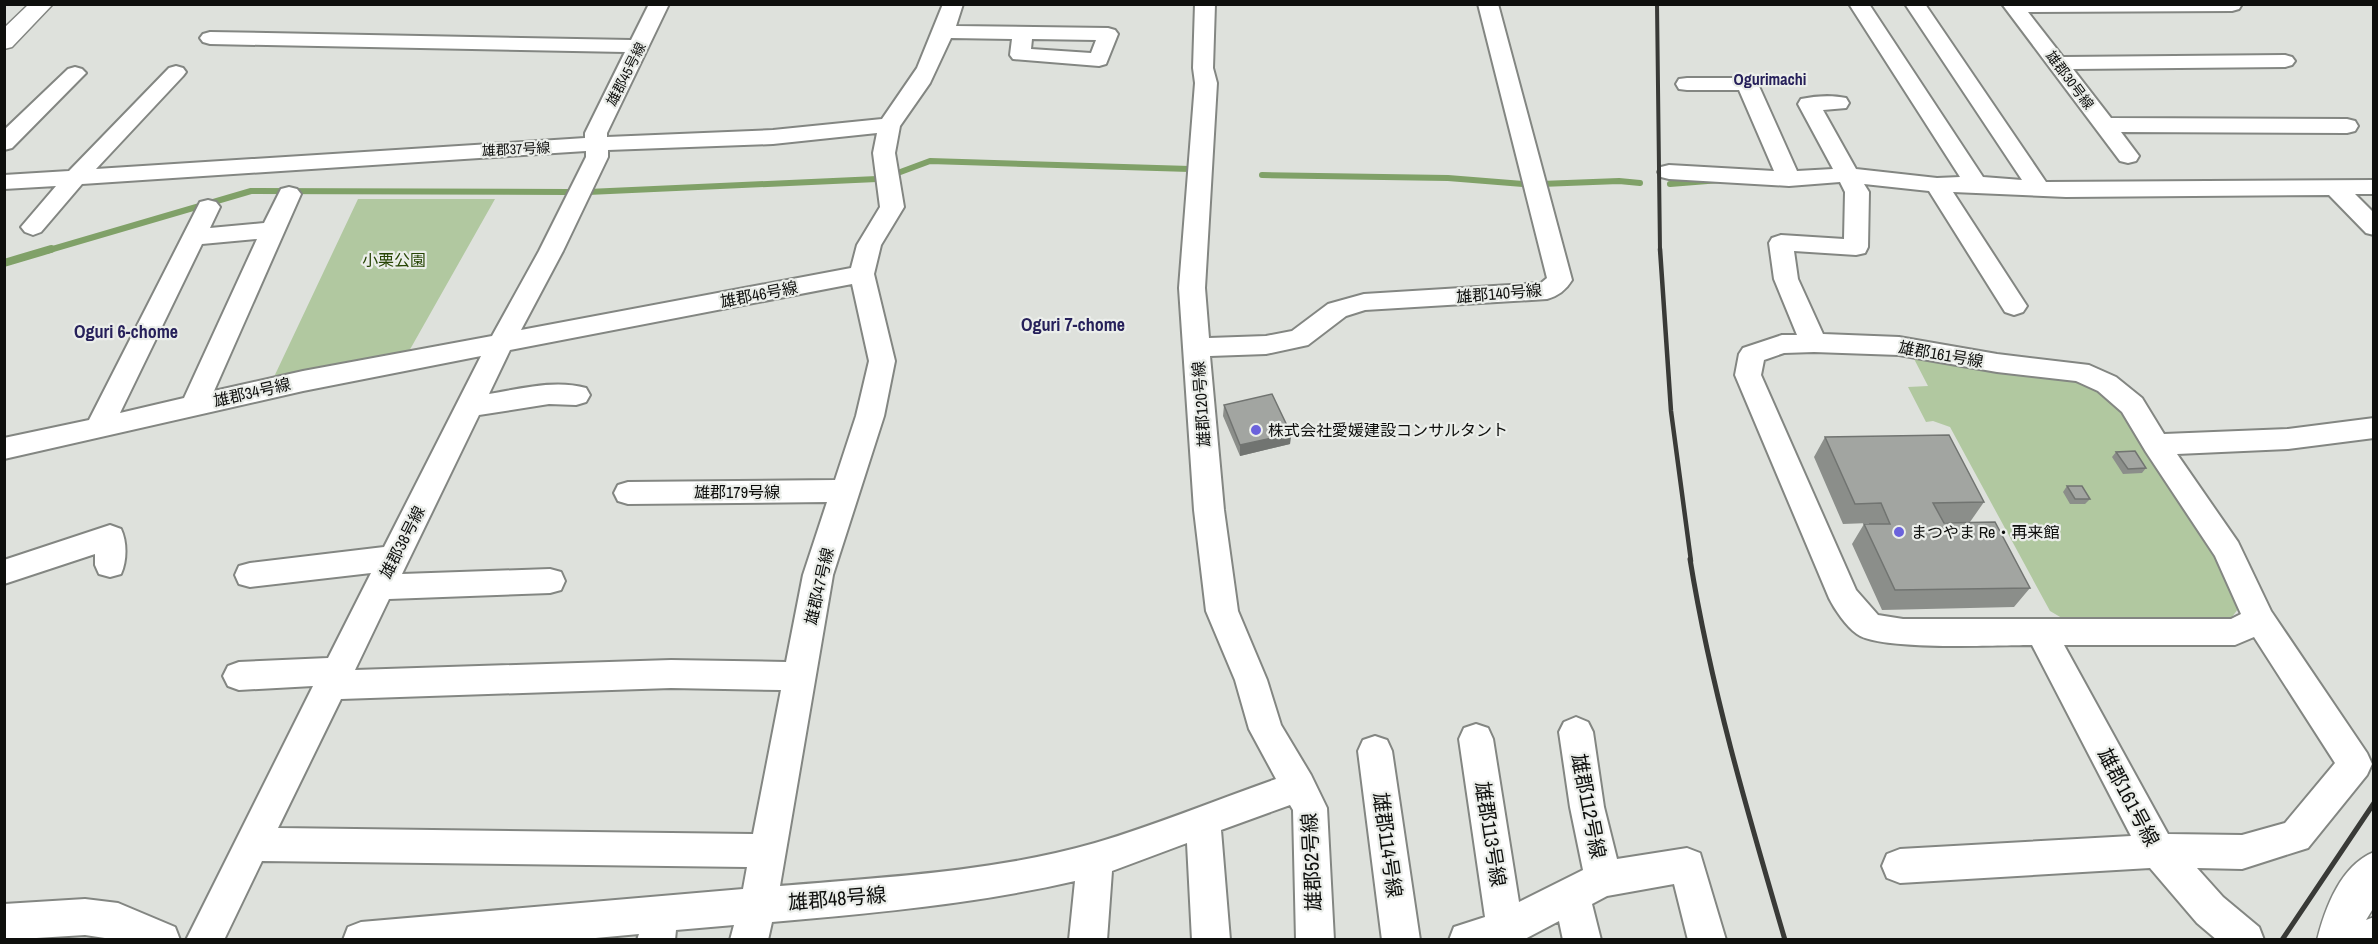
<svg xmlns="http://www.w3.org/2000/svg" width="2378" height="944" font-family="'Archivo Narrow','Noto Sans JP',sans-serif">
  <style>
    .green { fill: #b1c8a0 }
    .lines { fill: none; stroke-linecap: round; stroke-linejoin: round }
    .stream-far1 { stroke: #80a168; stroke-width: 6 }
    .stream { stroke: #80a168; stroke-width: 8 }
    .street-casing { stroke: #838682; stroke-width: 4 }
    .secondary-casing { stroke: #838682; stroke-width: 3 }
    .street { fill: #fff; fill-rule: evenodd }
    .secondary { fill: #fff; fill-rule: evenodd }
    .rail-far2 { stroke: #393a37; stroke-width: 4 }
    .rail-far1 { stroke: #393a37; stroke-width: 4.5 }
    .rail { stroke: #393a37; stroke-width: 5 }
    .wall { fill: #8b8e8a }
    .shaded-wall { fill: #717471 }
    .building { fill: #a2a5a1; stroke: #717471; stroke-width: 1.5 }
    .poi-dot { fill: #6b62dc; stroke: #ebeeea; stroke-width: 2 }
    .labels { text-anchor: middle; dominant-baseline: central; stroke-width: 4.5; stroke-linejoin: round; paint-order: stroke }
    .far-street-label { font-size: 14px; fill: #0e0f0d; stroke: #ebeeea }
    .far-quarter-label { font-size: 16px; font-weight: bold; fill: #26205a; stroke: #ebeeea }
    .park-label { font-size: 16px; fill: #274505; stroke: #ebeeea }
    .street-label { font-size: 16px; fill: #0e0f0d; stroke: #ebeeea }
    .poi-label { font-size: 16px; fill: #0e0f0d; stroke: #ebeeea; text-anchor: start }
    .neighbourhood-label { font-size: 18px; font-weight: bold; fill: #26205a; stroke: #ebeeea }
    .near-street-label { font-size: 20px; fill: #0e0f0d; stroke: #ebeeea }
  </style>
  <rect width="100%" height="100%" fill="#dee1dc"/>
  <path class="green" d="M358 199H495L408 353 273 379Z
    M1911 353 2082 379 2117 399 2220 560 2238 601V609L2232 617 2223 621H2067L2050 611 1950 427 1933 421 1926 422 1908 387 1928 386Z"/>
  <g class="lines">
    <path class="stream-far1" d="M895 174 930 161 1190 169
      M1262 175 1448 178 1523 184
      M1541 184 1619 181 1640 183
      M1670 184 1720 180
      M588 192 877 179
      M46 251 251 191 569 192"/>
    <path class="stream" d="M4 263 51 249"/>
    <defs>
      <path id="street" d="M649 4H669L607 133V137L773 130 882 119 917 68 943 4H963L956 26 1108 28 1115 30 1118 34 1106 64 1099 66 1013 59 1010 55 1012 39 951 38 930 83 900 126 895 153 904 207 881 245 874 274 895 361 884 416 833 575 780 886C884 877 994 872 1095 843 1156 825 1216 800 1276 779L1249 729 1235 680 1206 611 1194 510 1179 288 1195 83 1193 68 1195 4H1215L1213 68 1217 83 1205 288 1209 338 1266 336 1292 331 1328 304 1364 294 1541 283 1547 278 1478 4H1498L1572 280C1566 290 1558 296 1547 299L1365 310 1346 316 1308 345 1266 354 1210 356 1224 510 1238 611 1267 680 1281 725 1311 775 1327 808 1334 940H1296L1293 810 1290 805 1221 830 1230 940H1192L1187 843 1112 871 1107 940H1069L1075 881C975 904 874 913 772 922L768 940H730L734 925 676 930 675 940H637L639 934 574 940H343L348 927 361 922 743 889 747 867 262 861 224 940H186L313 686 239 690 228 686 223 676 228 666 239 662 328 658 371 573 250 587 239 584 235 575 239 566 250 563 384 547 481 356 303 391 4 459V438L89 420 200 202 208 200 216 202 220 207 210 228 264 223 281 189 289 187 297 189 301 194 214 391 303 371 492 336 539 251 586 157V151L82 184 41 232 33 235 25 232 21 227 56 186 4 189V175L69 171 169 68 176 66 183 68 186 72 183 76 96 169 585 138V133L625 52 210 44 203 42 200 38 203 34 210 32 631 40ZM1032 39 1096 40 1091 53 1031 49ZM877 133 873 153 880 207 857 245 851 268 521 330 563 251 608 157V150L773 144ZM257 239 184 398 120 413 202 244ZM852 284 869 361 856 416 835 480 628 482 618 485 614 493 618 501 628 504 827 502 803 575 786 662 671 660 355 670 389 599 550 593 561 590 565 581 561 572 550 569 402 574 479 415 549 404 576 405 586 402 590 395 586 388C555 379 520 389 489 394L510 350ZM671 688 781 690 753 834 278 828 341 699Z
        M1849 4H1869L1983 177 2022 180 1905 4H1925L2046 182 2374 180V194H2355L2374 213V235L2366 233 2329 195 2066 197 1953 192 2027 306 2023 312 2014 315 2005 312 1929 191 1864 184 1869 192 1868 247 1865 253 1856 255 1794 251 1798 279 1823 334 1899 337 1997 354 2089 365 2116 377 2142 398 2164 434 2288 429 2374 418V438L2288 449 2177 454 2238 542 2271 611 2367 753 2372 764 2367 775 2308 848 2242 869 2197 868 2223 897 2259 927 2264 940H2217L2197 923 2150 868 1900 883 1887 878 1882 866 1887 854 1900 849 2131 836 2032 645C2000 645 1879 651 1857 634 1846 626 1835 610 1829 598L1735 375 1739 354 1743 348 1782 335H1797L1774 279 1769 243 1772 238 1781 235 1844 239 1845 192 1840 182 1789 186 1669 179 1661 177 1658 172 1661 167 1669 165 1774 171 1739 90H1687L1679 89 1676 84 1679 79 1687 78H1747L1755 79 1758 84 1797 171 1833 169 1798 104 1801 99C1815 96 1832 95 1846 98L1849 103 1846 108 1823 110 1856 169 1937 178 1960 177ZM1814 352 1899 355 1997 372 2076 381 2098 391 2122 412 2146 452 2215 556 2241 614 2231 619H1903L1878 615 1856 590 1761 375 1764 360 1784 353ZM2254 637 2335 763 2285 823 2242 835 2168 834 2064 645H2235Z
        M2002 4H2242L2239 9 2232 11 2028 12 2063 57 2285 55 2292 57 2295 61 2292 65 2285 67 2073 69 2111 118 2347 119 2355 121 2358 126 2355 131 2347 133 2121 132 2139 156 2136 161 2128 163 2120 161Z
        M75 67 82 69 86 73 82 77 12 148 4 150V130L68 69Z
        M110 525 121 529C127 542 127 560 121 574L110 577 99 574 95 565V554L4 584V560Z
        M1576 717 1588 722 1593 732 1604 807 1617 859 1687 848 1700 853 1726 940H1688L1674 884 1607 896 1592 904 1601 940H1563L1559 921 1523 940H1449L1454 927 1485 917 1459 739 1464 728 1476 724 1488 728 1493 739 1519 902 1583 870 1570 807 1559 732 1564 722Z
        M1375 736 1387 740 1392 751 1420 940H1382L1358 751 1363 740Z
        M85 899 118 903 175 927 180 940H118L85 935 4 940V904Z"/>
      <path id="secondary" d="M29 4H53L12 47 4 49V28Z
        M2374 852V907L2366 920 2374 917V940H2317C2325 908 2341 865 2374 852Z"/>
    </defs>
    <use href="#street" class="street-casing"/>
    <use href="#secondary" class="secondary-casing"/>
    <use href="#street" class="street"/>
    <use href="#secondary" class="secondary"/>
    <path class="rail-far2" d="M1657 4 1660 251"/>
    <path class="rail-far1" d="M1660 249 1671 411 1691 561"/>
    <path class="rail" d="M1690 559C1711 689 1748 814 1785 940
      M2282 940 2374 803"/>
  </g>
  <path class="wall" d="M1224 405 1291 434 1290 444 1240 456 1223 416Z
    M1825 437 1984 502 1970 522H1944L2030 588 2014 607 1882 610 1852 544 1864 524H1869V523L1843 524 1814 457Z
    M2116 452 2146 468 2142 473 2123 474 2112 457Z
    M2067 486 2090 499 2085 504H2070L2063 492Z"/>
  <path class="shaded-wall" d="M1291 434 1290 444 1240 456V445Z"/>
  <path class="building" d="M1272 394 1291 434 1240 445 1224 405Z
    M1949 435 1984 502 1933 503 1944 523 1995 522 2030 588 1895 590 1864 524H1890L1881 503 1855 504 1825 437Z
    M2135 451 2146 468 2128 469 2116 452Z
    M2067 486H2082L2090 499H2075Z"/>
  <g class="poi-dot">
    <circle cx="1256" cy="430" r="6"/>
    <circle cx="1899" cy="532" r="6"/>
  </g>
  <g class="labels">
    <g class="far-street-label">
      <text transform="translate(626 74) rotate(-63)">雄郡45号線</text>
      <text transform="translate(2070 80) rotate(53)">雄郡30号線</text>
      <text transform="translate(516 149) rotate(-3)">雄郡37号線</text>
    </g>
    <g class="far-quarter-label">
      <text x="1770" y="79">Ogurimachi</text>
    </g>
    <g class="park-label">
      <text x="394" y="260">小栗公園</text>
    </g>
    <g class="street-label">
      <text transform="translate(1499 293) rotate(-5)">雄郡140号線</text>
      <text transform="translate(759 294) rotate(-11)">雄郡46号線</text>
      <text transform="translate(1941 354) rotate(10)">雄郡161号線</text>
      <text transform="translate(252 392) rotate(-13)">雄郡34号線</text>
      <text transform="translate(1201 404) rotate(-94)">雄郡120号線</text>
      <text x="737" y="492">雄郡179号線</text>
      <text transform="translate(402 542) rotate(-63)">雄郡38号線</text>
      <text transform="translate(819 586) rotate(-77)">雄郡47号線</text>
    </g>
    <g class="poi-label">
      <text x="1268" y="430">株式会社愛媛建設コンサルタント</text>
      <text x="1911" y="532">まつやま Re・再来館</text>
    </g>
    <g class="neighbourhood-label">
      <text x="1073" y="324">Oguri 7-chome</text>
      <text x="126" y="331">Oguri 6-chome</text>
    </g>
    <g class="near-street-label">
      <text transform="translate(2129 797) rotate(62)">雄郡161号線</text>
      <text transform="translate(1589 806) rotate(79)">雄郡112号線</text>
      <text transform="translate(1491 834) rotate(81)">雄郡113号線</text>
      <text transform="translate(1388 845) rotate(82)">雄郡114号線</text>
      <text transform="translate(1311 862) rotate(-93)">雄郡52号線</text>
      <text transform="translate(837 898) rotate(-5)">雄郡48号線</text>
    </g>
  </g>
  <rect width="2378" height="944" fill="none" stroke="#0e0f0d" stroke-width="12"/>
</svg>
